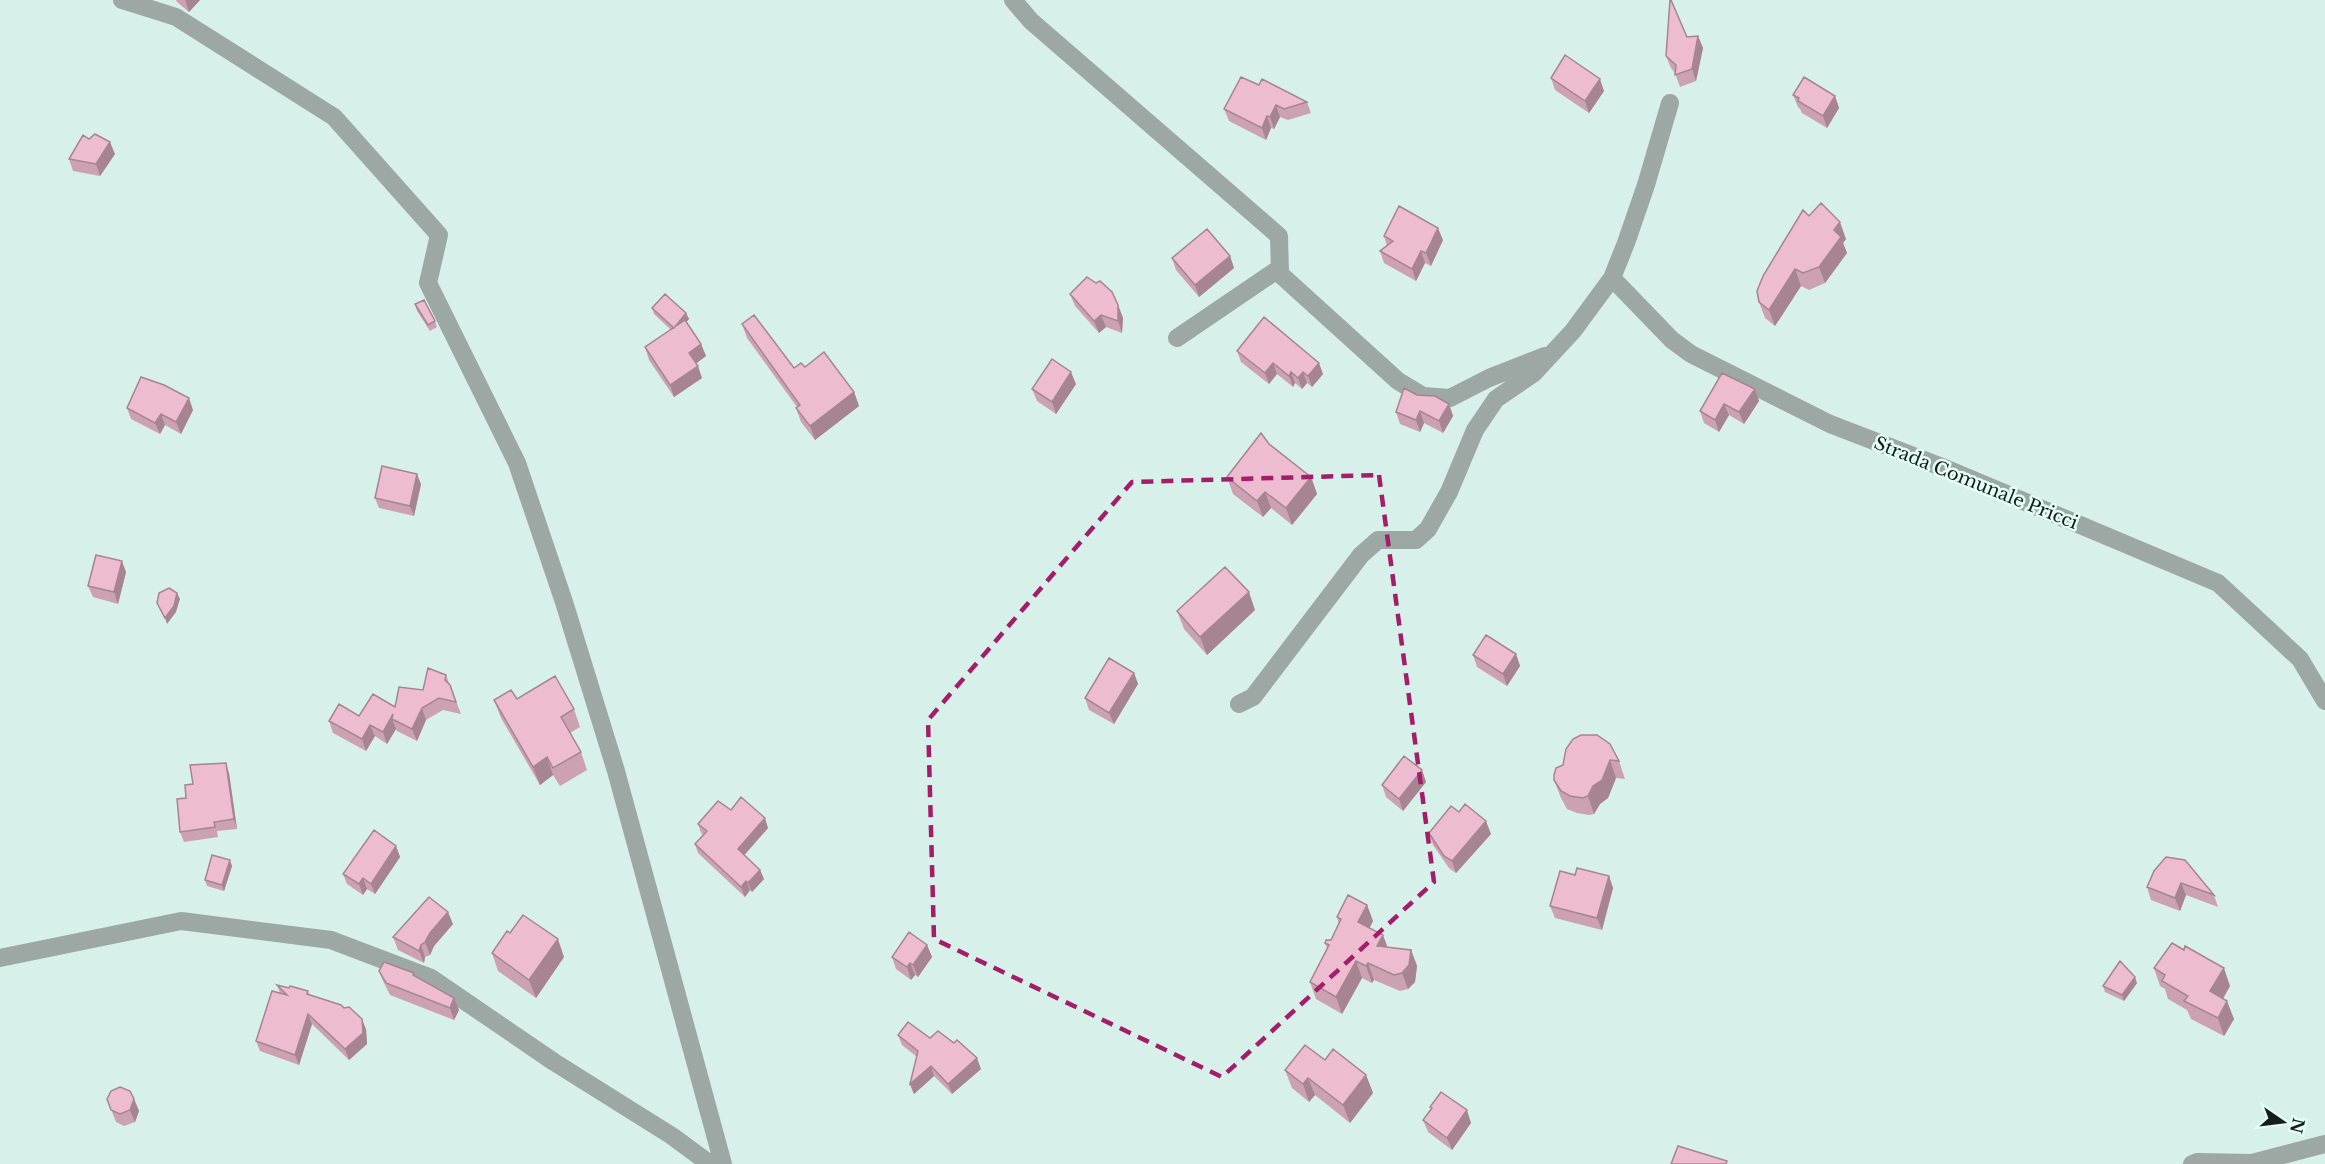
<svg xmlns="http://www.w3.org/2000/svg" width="2325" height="1164" font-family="'Libre Baskerville',serif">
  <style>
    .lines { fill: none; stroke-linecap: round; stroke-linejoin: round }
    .minor { stroke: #9da7a4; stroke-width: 18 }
    .wall { fill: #cca2b3 }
    .shaded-wall { fill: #a68492 }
    .building { fill: #edbcd0; stroke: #a68492; stroke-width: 1.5 }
    .marked { fill: none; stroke: #a31d69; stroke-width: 4.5; stroke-dasharray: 12 8; stroke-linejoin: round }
    .labels { text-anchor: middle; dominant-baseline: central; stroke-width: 5; stroke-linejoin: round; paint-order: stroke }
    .street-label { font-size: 18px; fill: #151e1c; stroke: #e4fef6 }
  </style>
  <rect width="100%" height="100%" fill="#d7f0e9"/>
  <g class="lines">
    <path class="minor" d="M122 0 176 17 334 117 439 235 428 283 517 463 564 602 616 771 723 1164
      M1013 0 1031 21 1279 236 1280 274 1398 381 1423 396 1450 398 1489 378 1545 356
      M1612 278 1672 340 1691 354 1830 424 1947 469 2218 583 2300 659 2325 701
      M1177 338 1280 268
      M1239 704 1253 697 1361 555 1378 540H1416L1428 529 1449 492 1475 430 1496 399 1534 373 1573 331 1612 278 1626 243 1646 185 1670 103
      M0 958 181 921 331 940 431 978 554 1062 672 1136 710 1164
      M2192 1164 2197 1162 2252 1163 2325 1144"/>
  </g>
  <path class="wall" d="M176 0H200L189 12 177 2Z
    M1698 36 1703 48 1696 81 1680 87 1675 73 1671 68 1666 56 1687 37Z
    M1551 78 1604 91 1589 113 1555 90Z
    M1259 85 1307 102 1311 113 1288 120 1280 117 1274 129 1271 128 1266 140 1229 121 1224 109Z
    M1793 95 1835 96 1839 108 1827 128 1802 113 1800 109 1798 107Z
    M115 154 100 176 73 171 69 159Z
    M1809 216 1846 239 1843 243 1847 253 1825 283 1809 290 1801 286 1775 326 1765 318 1759 302Z
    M1384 236 1443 240 1431 266 1425 263 1416 281 1384 263 1380 251 1387 246Z
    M1230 256 1234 268 1199 297 1176 270 1172 258Z
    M1070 294 1118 305 1123 318 1122 333 1106 327 1099 333 1075 306Z
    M415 304 435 321 437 327 430 331 417 311Z
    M652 308 686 313 689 319 686 322 701 344 706 356 696 363 702 378 674 397 649 360 645 347 671 330 654 314Z
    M742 324 794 368 805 367 854 392 859 406 815 440 801 422 796 408 797 407 747 338Z
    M1237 351 1323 374 1312 387 1307 383 1302 389 1295 383 1293 387 1277 374 1269 384 1241 362Z
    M1076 384 1056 414 1037 401 1032 389Z
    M1755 389 1759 401 1744 424 1729 415 1719 432 1704 423 1700 411Z
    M1417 395 1449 404 1453 416 1443 433 1424 423 1420 432 1400 424 1396 412Z
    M127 408 193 410 181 434 165 425 160 434 131 419Z
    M1269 444 1311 477 1317 494 1292 525 1271 508 1263 517 1233 494 1227 477Z
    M421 484 414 516 379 508 375 498Z
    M126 572 118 604 93 597 88 586Z
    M1255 610 1207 655 1184 629 1177 611Z
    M1516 654 1520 666 1507 686 1477 667 1473 655Z
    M1134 673 1138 684 1114 724 1089 710 1085 698Z
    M446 675 461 714 443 710 426 720 417 741 397 731 396 729 387 744 375 736 366 751 333 733 329 721 359 716 395 707Z
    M494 700 574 709 580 727 570 733 581 752 587 770 560 786 553 775 540 785 501 718Z
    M1566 749 1619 761 1625 779 1616 778 1608 798 1600 804 1594 814 1589 815 1577 813 1567 809 1561 798 1554 780 1563 765Z
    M1422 770 1426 782 1403 811 1386 797 1382 785Z
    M229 773 237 829 217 831 218 837 184 842 180 832 186 798 193 784Z
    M731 810 768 828 744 855 760 870 764 879 752 892 750 890 745 897 698 853 695 844 703 835 701 833 698 824Z
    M1459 812 1491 834 1456 873 1449 868 1433 845 1429 833Z
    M396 846 400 857 375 894 367 889 363 895 347 884 343 874Z
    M232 866 224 891 207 886 205 880Z
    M2154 871 2214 895 2218 907 2186 895 2180 911 2151 900 2147 887Z
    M1575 875 1609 876 1613 888 1602 930 1555 918 1550 906Z
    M1367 905 1373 921 1369 928 1387 947 1411 950 1417 966 1415 982 1408 989 1400 991 1374 980 1372 983 1362 978 1342 1014 1316 999 1310 982 1327 948 1325 943 1331 940 1339 924 1337 917Z
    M453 924 434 946 430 955 425 957 424 963 398 950 393 937Z
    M510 933 564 957 536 998 498 971 492 953Z
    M927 945 932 957 918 977 915 975 911 980 896 969 892 957Z
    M2154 968 2230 986 2223 999 2234 1019 2224 1036 2191 1019 2187 1010 2168 999 2165 989 2160 986Z
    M379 971 415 976 459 1010 454 1020 390 995 384 983Z
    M2137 983 2124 1001 2105 992 2103 986Z
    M277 985 289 988 308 991 309 995 366 1029 367 1044 349 1060 312 1024 299 1065 260 1051 256 1041 280 993Z
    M898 1035 930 1038 981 1069 952 1094 934 1076 914 1094 910 1084 917 1057 902 1045Z
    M1325 1060 1366 1075 1373 1093 1350 1123 1315 1095 1309 1102 1292 1088 1285 1070Z
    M107 1099H134L139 1111 135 1122 124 1126 116 1122Z
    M1430 1107 1471 1123 1452 1150 1428 1132 1423 1120 1431 1109Z"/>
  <path class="shaded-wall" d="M185 0H200L189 12Z
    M1698 36 1703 48 1696 81 1692 69Z
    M1600 79 1604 91 1589 113 1585 101Z
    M1835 96 1839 108 1827 128 1823 116Z
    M1276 105 1280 117 1274 129 1270 117Z
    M1267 116 1271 128 1266 140 1262 128Z
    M110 142 115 154 100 176 96 164Z
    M1840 222 1846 239 1843 243 1847 253 1825 283 1819 267 1834 230Z
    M1438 228 1443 240 1431 266 1426 253Z
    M1421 251 1425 263 1416 281 1412 269Z
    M1230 256 1234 268 1199 297 1195 285Z
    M1795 269 1801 286 1775 326 1769 310Z
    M1118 305 1123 318 1122 333 1118 321Z
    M686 313 689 319 676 334 674 328Z
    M1101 315 1106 327 1099 333 1094 321Z
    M701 344 706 356 694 365 689 353Z
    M1273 363 1277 374 1269 384 1265 373Z
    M1319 363 1323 374 1312 387 1308 376Z
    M698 366 702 378 674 397 670 385Z
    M1071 372 1076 384 1056 414 1052 402Z
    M1291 372 1295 383 1293 387 1289 376Z
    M1303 372 1307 383 1302 389 1298 378Z
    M1755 389 1759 401 1744 424 1739 412Z
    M854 392 859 406 815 440 810 426Z
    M189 398 193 410 181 434 176 422Z
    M1449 404 1453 416 1443 433 1439 421Z
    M1724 404 1729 415 1719 432 1715 420Z
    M1420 411 1424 423 1420 432 1416 420Z
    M161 414 165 425 160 434 155 423Z
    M417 474 421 484 414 516 410 506Z
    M1311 477 1317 494 1292 525 1286 508Z
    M1265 492 1271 508 1263 517 1257 501Z
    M122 561 126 572 118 604 114 592Z
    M1249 592 1255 610 1207 655 1200 637Z
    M177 593 180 599 176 612 167 624 165 618Z
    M1516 654 1520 666 1507 686 1503 674Z
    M1134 673 1138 684 1114 724 1109 713Z
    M422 708 426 720 417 741 412 729Z
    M393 714 392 719 396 729 387 744 383 732Z
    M370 725 375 736 366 751 362 739Z
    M547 757 553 775 540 785 533 767Z
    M1610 760 1616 778 1608 798 1600 804 1594 814 1588 796Z
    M226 763 229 773 237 829 234 819Z
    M1422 770 1426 782 1403 811 1399 799Z
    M765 818 768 828 741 859 738 849Z
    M1486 821 1491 834 1456 873 1452 861Z
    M396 846 400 857 375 894 371 884Z
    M230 860 232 866 224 891 222 885Z
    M760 870 764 879 752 892 748 883Z
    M1609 876 1613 888 1602 930 1597 918Z
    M363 878 367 889 363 895 359 884Z
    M746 881 750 890 745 897 741 887Z
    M2181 883 2186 895 2180 911 2175 898Z
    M1367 905 1373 921 1364 939 1358 922Z
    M448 912 453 924 434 946 430 955 425 942 430 933Z
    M1383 935 1389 951 1377 946Z
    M558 939 564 957 536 998 529 980Z
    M421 945 425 957 424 963 419 951Z
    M927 945 932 957 918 977 913 965Z
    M1411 950 1417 966 1415 982 1408 989 1402 973Z
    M1356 961 1362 978 1342 1014 1336 997Z
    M910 963 915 975 911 980 907 967Z
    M1368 963 1374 980 1372 983 1366 966Z
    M2224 968 2230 986 2217 1009 2210 991Z
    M2135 977 2137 983 2124 1001 2122 995Z
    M454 998 459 1010 454 1020 450 1008Z
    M2227 1001 2234 1019 2224 1036 2218 1018Z
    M308 1014 312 1024 299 1065 295 1055Z
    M362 1019 366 1029 367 1044 349 1060 345 1049Z
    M977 1058 981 1069 952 1094 948 1084Z
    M931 1066 934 1076 914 1094 910 1084Z
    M1366 1075 1373 1093 1350 1123 1343 1105Z
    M1308 1078 1315 1095 1309 1102 1303 1084Z
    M134 1099 139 1111 135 1122 130 1110Z
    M1467 1110 1471 1123 1452 1150 1447 1138Z"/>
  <path class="building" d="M1670 0H1671L1687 37 1698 36 1692 69 1675 75 1676 65 1666 56Z
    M1565 55 1600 79 1585 101 1551 78Z
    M1241 77 1259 85 1262 79 1307 102 1284 109 1276 105 1270 117 1267 116 1262 128 1224 109Z
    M1804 77 1835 96 1823 116 1798 101 1799 98 1793 95Z
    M95 134 110 142 96 164 69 159 83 135 89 139Z
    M1821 203 1840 222 1834 230 1841 237 1819 267 1803 273 1795 269 1769 310 1759 302 1757 291 1763 276 1803 210 1809 216Z
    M1399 206 1438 228 1426 253 1421 251 1412 269 1380 251 1393 241 1384 236Z
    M1207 229 1230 256 1195 285 1172 258Z
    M1087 277 1096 283 1100 281 1112 292 1118 305V321L1101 315 1094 321 1070 294Z
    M665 294 686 313 674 328 652 308Z
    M424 300 435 321 428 325 415 304Z
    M754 315 794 368 801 363 805 367 824 352 854 392 810 426 796 408 800 405 742 324Z
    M1264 317 1319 363 1308 376 1303 372 1298 378 1291 372 1289 376 1273 363 1265 373 1237 351Z
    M685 320 701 344 689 353 698 366 670 385 645 347Z
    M1052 359 1071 372 1052 402 1032 389Z
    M1722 373 1755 389 1739 412 1724 404 1715 420 1700 411Z
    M141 377 164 385 189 398 176 422 161 414 155 423 127 408Z
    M1404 388 1417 395 1435 396 1449 404 1439 421 1420 411 1416 420 1396 412Z
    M1261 433 1269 444 1311 477 1286 508 1265 492 1257 501 1227 477Z
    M382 466 417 474 410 506 375 498Z
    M96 555 122 561 114 592 88 586Z
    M1225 567 1249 592 1200 637 1177 611Z
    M169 588 177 593 174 606 165 618 157 603 159 593Z
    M1486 635 1516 654 1503 674 1473 655Z
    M1109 658 1134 673 1109 713 1085 698Z
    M428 668 446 675 445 680 450 685 456 702 439 698 422 708 412 729 392 719 393 714 383 732 370 725 362 739 329 721 339 704 359 716 373 694 395 707 399 687 423 690Z
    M555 676 574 709 561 717 581 752 553 768 547 757 533 767 494 700 511 690 517 699Z
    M1581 735H1597L1610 744 1619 761 1610 760 1602 780 1593 786 1588 796 1583 798 1570 796 1561 791 1554 780V775L1556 768 1563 765 1566 749 1573 739Z
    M1404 756 1422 770 1399 799 1382 785Z
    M226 763 234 819 214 822 215 827 180 832 177 799 186 798 185 785 193 784 190 765Z
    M741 797 765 818 738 849 760 870 748 883 746 881 741 887 695 844 707 831 698 824 718 801 731 810Z
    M1465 804 1486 821 1452 861 1444 856 1429 833 1451 806 1459 812Z
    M374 830 396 846 371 884 363 878 359 884 343 874Z
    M212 855 230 860 222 885 205 880Z
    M2166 857 2185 860 2214 895 2181 883 2175 898 2147 887 2154 871Z
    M1577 868 1609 876 1597 918 1550 906 1560 871 1575 875Z
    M1348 895 1367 905 1358 922 1383 935 1377 946 1411 950 1409 965 1402 973 1394 975 1368 963 1366 966 1356 961 1336 997 1310 982 1329 945 1325 943 1326 940H1331L1341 919 1337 917Z
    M429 897 448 912 430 933 425 942 421 945 419 951 393 937Z
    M523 915 558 939 529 980 492 953 507 931 510 933Z
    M909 932 927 945 913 965 910 963 907 967 892 957Z
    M2172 943 2184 950 2185 946 2224 968 2210 991 2227 1001 2218 1018 2184 1001 2188 996 2162 981 2165 975 2154 968Z
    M2120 961 2135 977 2122 995 2103 986Z
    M384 962 414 973 413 975 454 998 450 1008 386 983 379 971Z
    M277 985 289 988 290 986 308 991 307 994 341 1005 344 1008 349 1007 362 1019 363 1033 345 1049 308 1014 295 1055 256 1041 272 991 287 995Z
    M908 1022 930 1038 938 1031 954 1043 957 1040 977 1058 948 1084 931 1066 910 1084 918 1051 898 1035Z
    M1305 1045 1325 1060 1333 1049 1366 1075 1343 1105 1308 1078 1303 1084 1285 1070Z
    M120 1087 130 1091 134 1099 130 1110 120 1114 111 1110 107 1099 111 1091Z
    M1441 1092 1467 1110 1447 1138 1423 1120 1432 1108 1430 1107Z
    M1678 1146 1727 1161 1726 1164H1671Z"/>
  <path class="marked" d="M1379 475 1434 882 1222 1077 934 939 928 720 1132 482Z"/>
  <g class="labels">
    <g class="street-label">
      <text transform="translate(1976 483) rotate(22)">Strada Comunale Pricci</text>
    </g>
  </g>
  <g transform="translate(2283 1122) rotate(104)" stroke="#e4fef6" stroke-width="4.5" paint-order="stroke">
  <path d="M0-4.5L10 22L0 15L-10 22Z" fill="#151e1c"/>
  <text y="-9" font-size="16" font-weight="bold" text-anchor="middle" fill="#151e1c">N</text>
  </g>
</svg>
